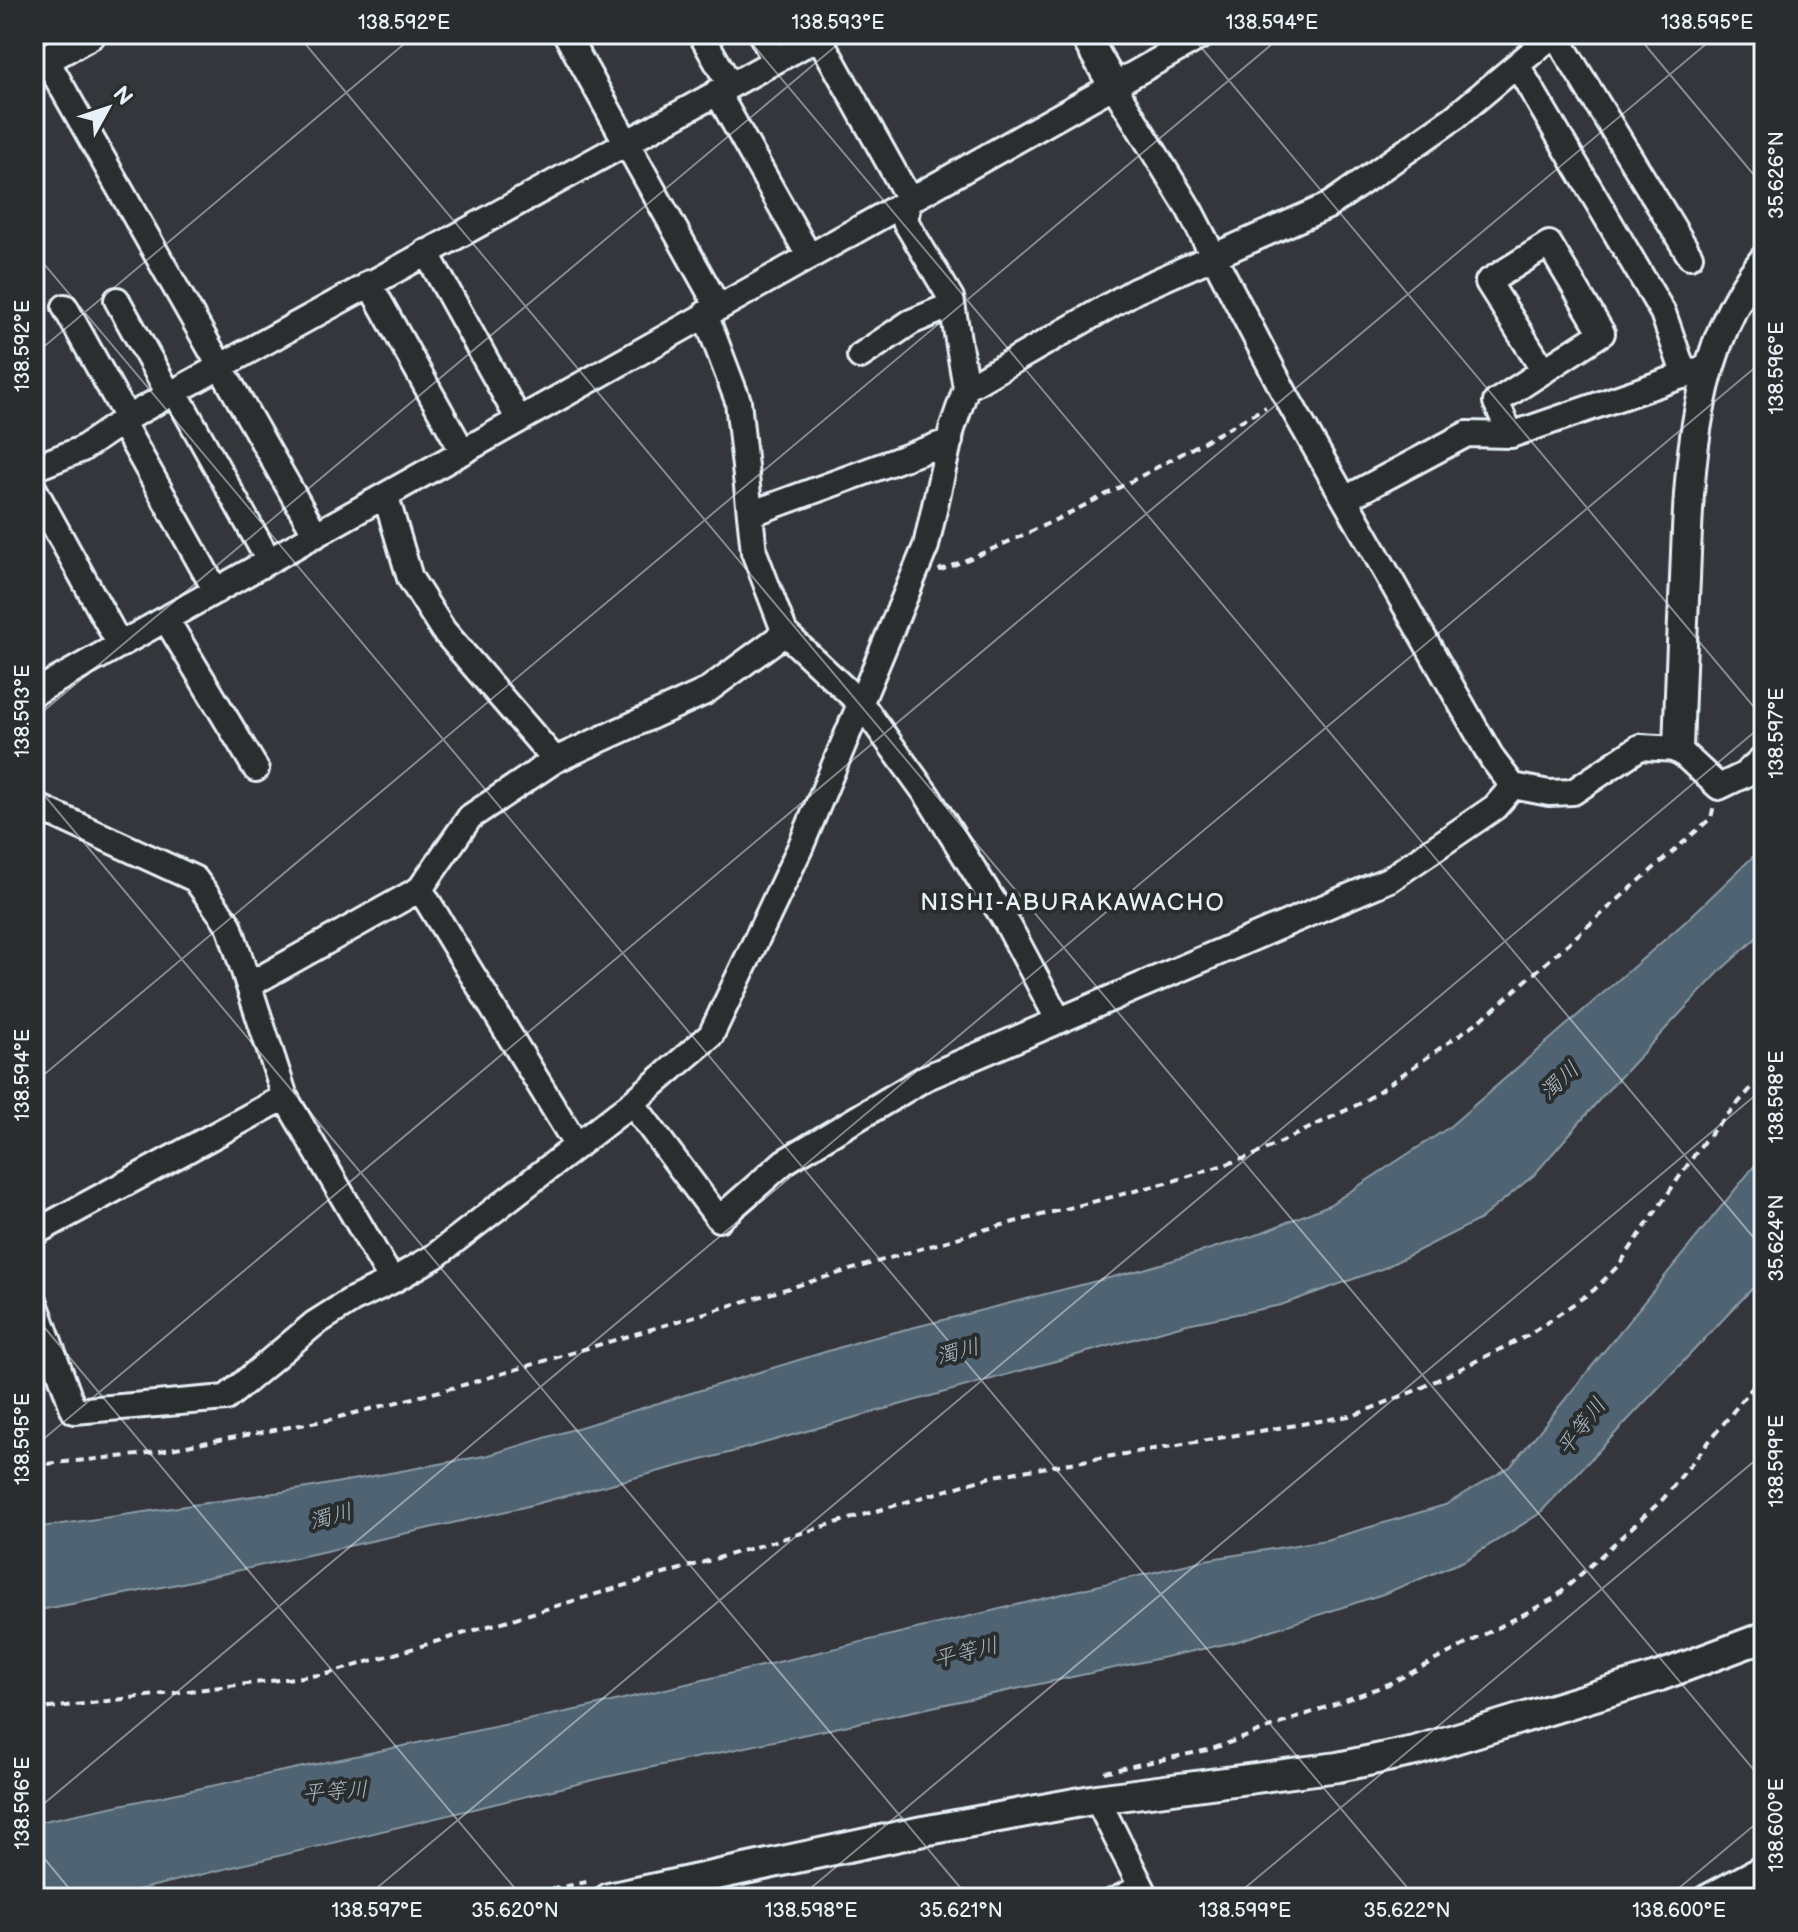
<svg xmlns="http://www.w3.org/2000/svg" width="1798" height="1932" font-family="'Balsamiq Sans','Klee One',sans-serif">
  <style>
    .water { fill: #4f6473; stroke: #8c9ca8; stroke-width: 2 }
    .lines { fill: none; stroke-linecap: round; stroke-linejoin: round }
    .service-casing { stroke: #e8f1f8; stroke-width: 18 }
    .minor-casing { stroke: #e8f1f8; stroke-width: 30 }
    .tertiary-casing { stroke: #e8f1f8; stroke-width: 34 }
    .path { stroke: #e8f1f8; stroke-width: 4; stroke-dasharray: 8 6; stroke-linecap: butt }
    .service { stroke: #2a2d2e; stroke-width: 12 }
    .minor { stroke: #2a2d2e; stroke-width: 24 }
    .tertiary { stroke: #2a2d2e; stroke-width: 28 }
    .ticks { fill: none; stroke: #e8f1f8; stroke-width: 2; stroke-opacity: 0.45 }
    .labels { text-anchor: middle; dominant-baseline: central; stroke-width: 8; stroke-linejoin: round; paint-order: stroke }
    .water-label { font-size: 22px; font-style: italic; fill: #abb9c3; stroke: #2a2d2e }
    .quarter-label { font-size: 24px; letter-spacing: 2px; fill: #e8f1f8; stroke: #2a2d2e }
    .neatline { fill: none; stroke: #e8f1f8; stroke-width: 3 }
    .ticks-label { font-size: 20px; text-anchor: middle; fill: #e8f1f8 }
  </style>
  <rect width="100%" height="100%" fill="#34363b"/>
  <filter id="ink" filterUnits="userSpaceOnUse"><feTurbulence type="fractalNoise" baseFrequency=".0125" numOctaves="2"/><feDisplacementMap in="SourceGraphic" scale="16" xChannelSelector="R" yChannelSelector="G"/><feConvolveMatrix kernelMatrix="1 2 1 2 8 2 1 2 1" color-interpolation-filters="sRGB"/></filter>
  <g filter="url(#ink)">
    <path class="water" d="M1764 846V931L1722 969 1606 1092 1534 1175 1479 1220 1384 1268 1281 1305 1187 1324 732 1452 520 1508 173 1585 34 1611V1528L302 1489 489 1455 864 1340 1144 1269 1253 1236 1329 1205 1448 1128 1685 922Z
      M1764 1154V1276L1539 1514 1464 1561 1383 1594 1235 1642 606 1777 104 1898H34V1823L590 1707 1205 1560 1326 1540 1445 1505 1511 1466Z"/>
    <g class="lines">
      <defs>
        <path id="service" d="M1107 1898 1138 1882"/>
        <path id="minor" d="M566 34 718 307
          M701 34 730 85
          M761 34 775 60
          M1555 34 1690 256
          M46 59 316 535
          M1517 65 1663 313 1685 376
          M1113 85 1189 209 1286 396 1493 760 1513 786 1549 793 1573 792 1640 747 1678 749 1719 787 1744 775 1764 757
          M717 92 809 256
          M426 252 519 420
          M369 283 463 452
          M117 300 169 394
          M65 307 127 418
          M705 314 738 401 754 552 785 633
          M860 356 911 322 952 305
          M966 388 1135 291 1328 206 1455 117 1554 34
          M175 392 269 561
          M121 421 216 591
          M1511 435 1496 402 1602 333 1549 244 1488 282 1544 371
          M34 468 82 449 127 418 824 34
          M34 489 120 645
          M386 497 410 578 443 630 555 760
          M1347 498 1467 434 1511 435 1711 366
          M750 514 950 441
          M166 619 256 769
          M34 693 1205 34
          M34 805 195 879 229 925 285 1097 392 1281 435 1256 632 1103 711 1035 800 848 926 546 952 429 966 388 951 298 905 221 909 199 819 37
          M420 889 577 1146
          M249 985 420 889 470 817 555 760 705 692 785 633 862 705 927 795 1008 925 1059 1021
          M632 1103 719 1219 784 1162 925 1078 1390 879 1495 807 1513 786
          M34 1233 285 1097
          M34 1300 74 1411 226 1398 314 1324 352 1300 392 1281
          M1097 1799 1147 1898
          M1706 1898 1764 1867"/>
        <path id="tertiary" d="M1084 34 1113 85
          M34 66 91 34
          M1678 749C1680 692 1682 636 1685 579 1689 471 1692 348 1764 260
          M609 1898 923 1831 1097 1799 1338 1767 1415 1751 1660 1676 1764 1637"/>
      </defs>
      <use href="#service" class="service-casing"/>
      <use href="#minor" class="minor-casing"/>
      <use href="#tertiary" class="tertiary-casing"/>
      <path class="path" d="M939 568 941 570C1055 526 1160 466 1266 407
        M34 1465 138 1455 328 1420 467 1384 987 1229 1170 1182 1252 1156 1363 1102 1482 1019 1711 818 1714 805
        M34 1710 327 1674 994 1476 1355 1415 1417 1390 1527 1336 1594 1290 1619 1265 1704 1141 1764 1074
        M1104 1772 1212 1749 1389 1684 1555 1598 1663 1499 1764 1373
        M510 1898 591 1881"/>
      <use href="#service" class="service"/>
      <use href="#minor" class="minor"/>
      <use href="#tertiary" class="tertiary"/>
    </g>
  </g>
  <path class="ticks" d="M297 34 1764 1782M744 34 1764 1250M1190 34 1764 719M1636 34 1764 187M34 252 1416 1898M34 355 416 34M34 719 850 34M34 783 969 1898M34 1083 1284 34M34 1315 523 1898M34 1447 1718 34M34 1812 1764 360M34 1846 77 1898M365 1898 1764 724M799 1898 1764 1088M1233 1898 1764 1453M1667 1898 1764 1817"/>
  <g class="labels">
    <g class="water-label">
      <text transform="translate(1560 1081) rotate(-43)">濁川</text>
      <text transform="translate(958 1352) rotate(-15)">濁川</text>
      <text transform="translate(1582 1427) rotate(-53)">平等川</text>
      <text transform="translate(331 1517) rotate(-15)">濁川</text>
      <text transform="translate(966 1653) rotate(-14)">平等川</text>
      <text transform="translate(335 1792) rotate(-4)">平等川</text>
    </g>
    <g class="quarter-label">
      <text x="1073" y="902">NISHI-ABURAKAWACHO</text>
    </g>
  </g>
  <rect width="1798" height="1932" fill="none" stroke="#2a2d2e" stroke-width="88"/>
  <g transform="translate(108 108) rotate(50)" stroke="#2a2d2e" stroke-width="6" paint-order="stroke">
  <path d="M0-6L14 30L0 20L-14 30Z" fill="#e8f1f8"/>
  <text y="-12" font-size="22" font-weight="bold" text-anchor="middle" fill="#e8f1f8">N</text>
  </g>
  <rect x="44" y="44" width="1710" height="1844" class="neatline"/>
  <g class="ticks-label">
    <text x="404" y="29">138.592°E</text>
    <text x="838" y="29">138.593°E</text>
    <text x="1272" y="29">138.594°E</text>
    <text x="1707" y="29">138.595°E</text>
    <text transform="translate(1776 175) rotate(-90)" y="7">35.626°N</text>
    <text transform="translate(22 346) rotate(-90)" y="7">138.592°E</text>
    <text transform="translate(1776 368) rotate(-90)" y="7">138.596°E</text>
    <text transform="translate(22 711) rotate(-90)" y="7">138.593°E</text>
    <text transform="translate(1776 733) rotate(-90)" y="7">138.597°E</text>
    <text transform="translate(22 1075) rotate(-90)" y="7">138.594°E</text>
    <text transform="translate(1776 1097) rotate(-90)" y="7">138.598°E</text>
    <text transform="translate(1776 1238) rotate(-90)" y="7">35.624°N</text>
    <text transform="translate(22 1439) rotate(-90)" y="7">138.595°E</text>
    <text transform="translate(1776 1461) rotate(-90)" y="7">138.599°E</text>
    <text transform="translate(22 1803) rotate(-90)" y="7">138.596°E</text>
    <text transform="translate(1776 1825) rotate(-90)" y="7">138.600°E</text>
    <text x="377" y="1917">138.597°E</text>
    <text x="515" y="1917">35.620°N</text>
    <text x="811" y="1917">138.598°E</text>
    <text x="961" y="1917">35.621°N</text>
    <text x="1245" y="1917">138.599°E</text>
    <text x="1407" y="1917">35.622°N</text>
    <text x="1679" y="1917">138.600°E</text>
  </g>
</svg>
